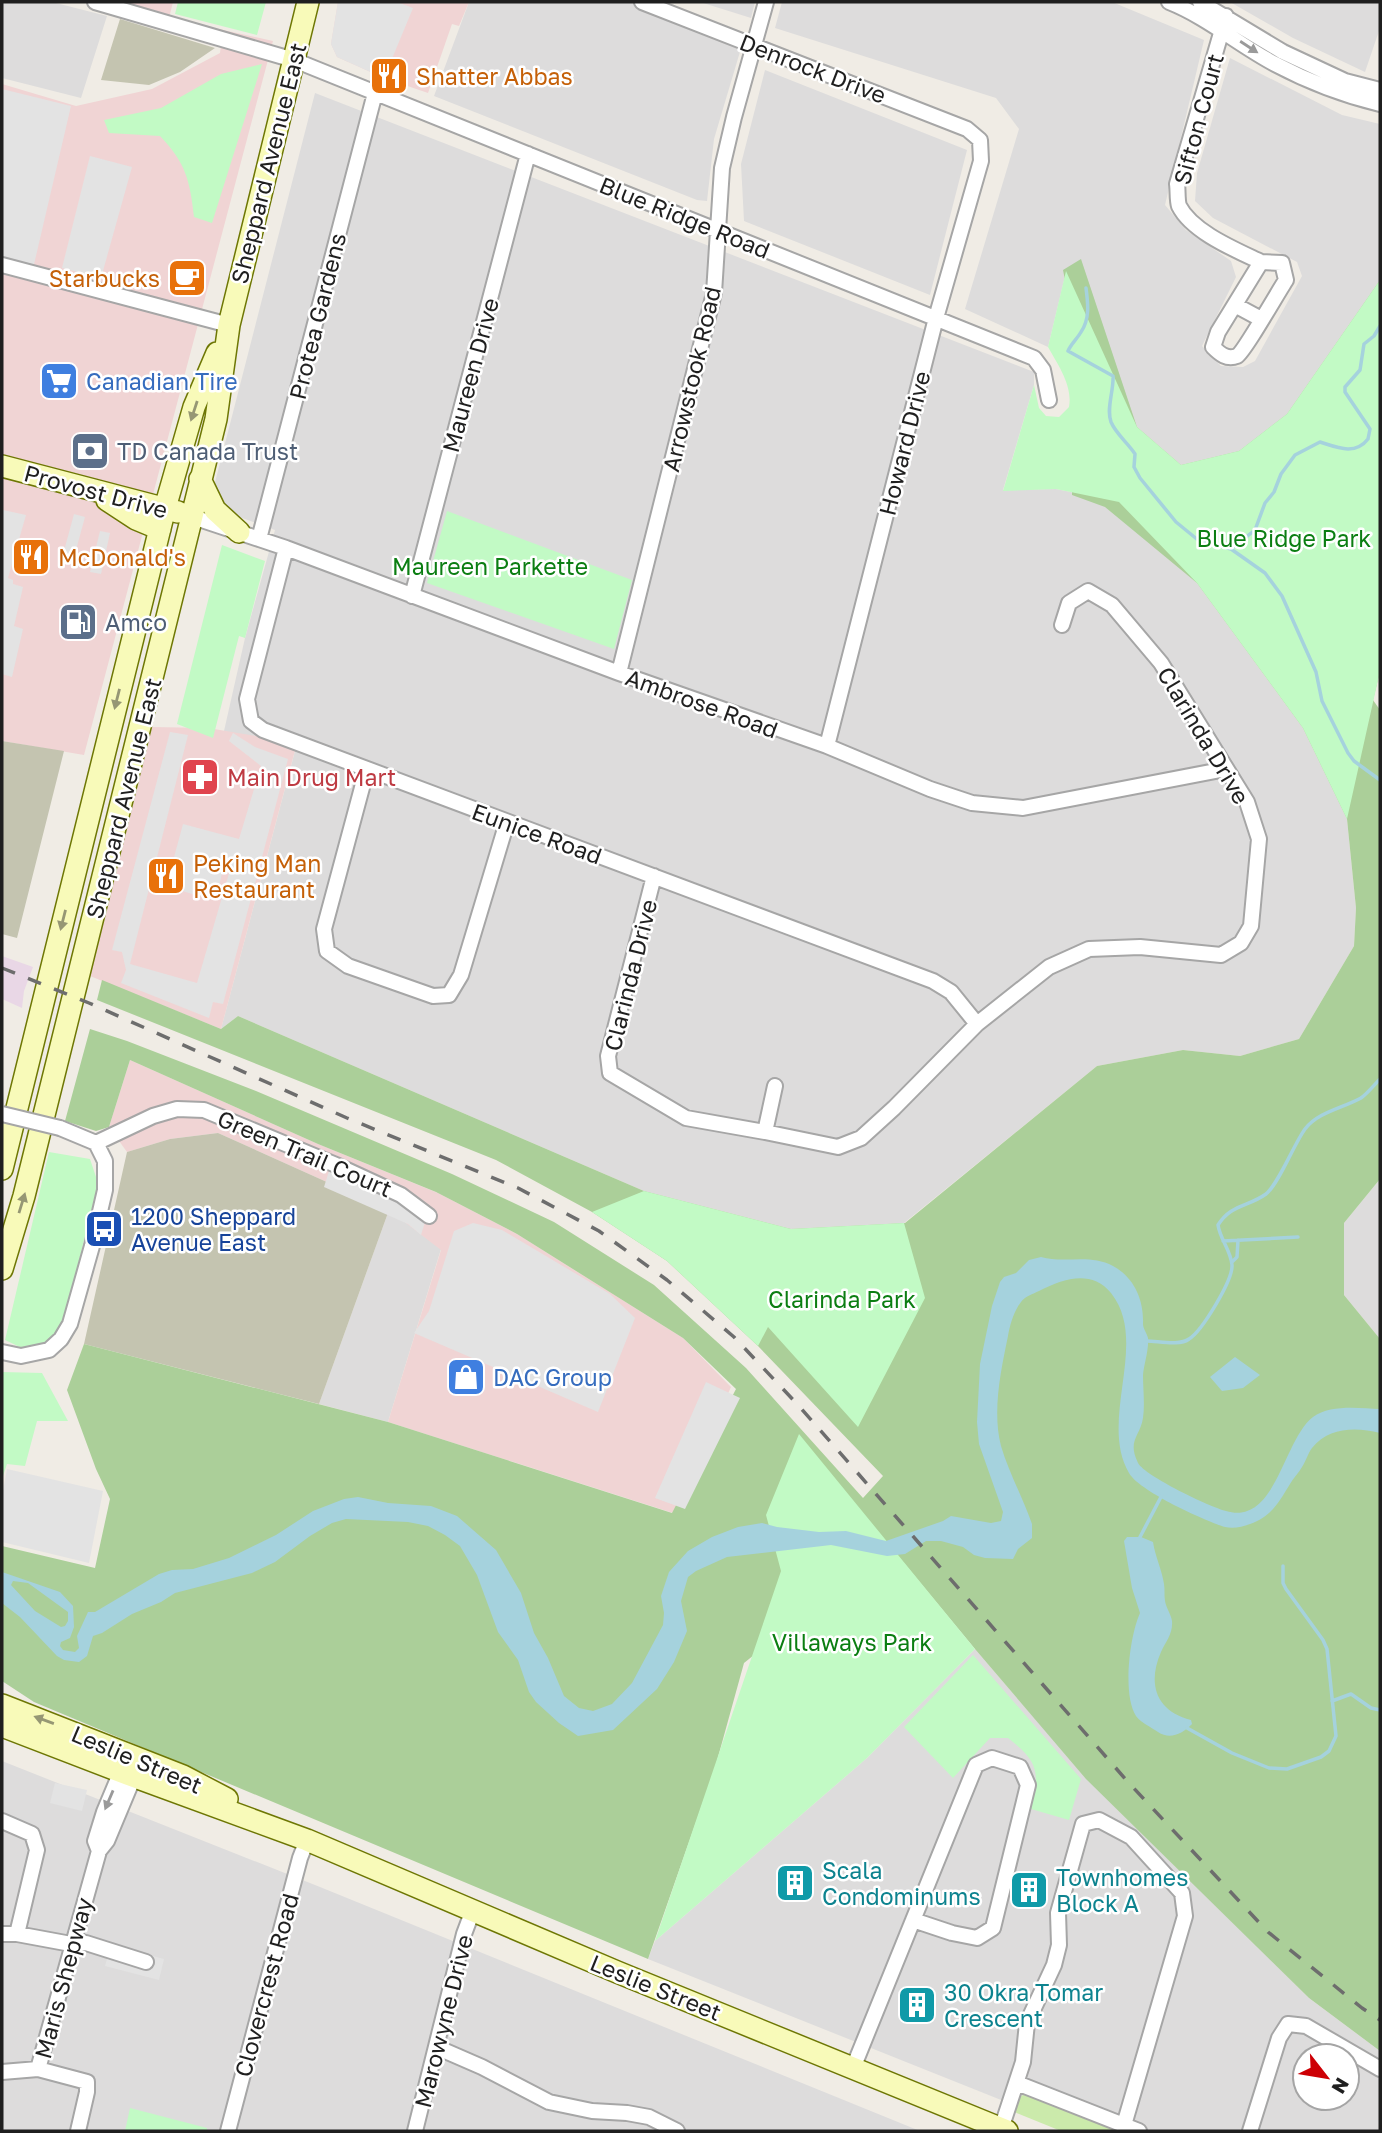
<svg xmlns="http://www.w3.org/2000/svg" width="1382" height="2133" font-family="'Golos Text',sans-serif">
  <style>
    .residential { fill: #dddcdc; fill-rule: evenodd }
    .commercial { fill: #f0d4d4 }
    .industrial { fill: #e9d7e6 }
    .construction { fill: #c4c4b0 }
    .grass { fill: #cbeaab }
    .forest { fill: #abcf99 }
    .park { fill: #c2fac5 }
    .parking { fill: #e3e3e3 }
    .water { fill: #a5d2dd; fill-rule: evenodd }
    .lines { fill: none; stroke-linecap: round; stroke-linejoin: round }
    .stream { stroke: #a5d2dd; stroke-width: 3.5 }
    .street-casing { stroke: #a6a6a6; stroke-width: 18 }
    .secondary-casing { stroke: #6e7704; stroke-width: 24 }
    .street { stroke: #fff; stroke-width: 14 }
    .secondary { stroke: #f8fab9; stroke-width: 21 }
    .rail { stroke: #6d6d6d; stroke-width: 3.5; stroke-dasharray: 14 14; stroke-linecap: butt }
    .street-bridge-casing { stroke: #a6a6a6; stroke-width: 18; stroke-linecap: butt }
    .street-bridge { stroke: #fff; stroke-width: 14 }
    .oneway { fill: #9a9a9a }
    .oneway2 { fill: #969774 }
    .labels { text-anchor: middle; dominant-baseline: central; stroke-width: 5; stroke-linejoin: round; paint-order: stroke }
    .street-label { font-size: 23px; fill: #1f1f1f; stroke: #fff }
    .food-label { font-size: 23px; fill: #c56008; stroke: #fff; text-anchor: start }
    .shop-label { font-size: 23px; fill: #366cbe; stroke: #fff; text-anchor: start }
    .service-label { font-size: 23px; fill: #4e5e75; stroke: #fff; text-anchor: start }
    .park-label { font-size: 23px; fill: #0b7e12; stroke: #fff }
    .health-label { font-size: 23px; fill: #be3a42; stroke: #fff; text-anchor: start }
    .transit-label { font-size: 23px; fill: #164399; stroke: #fff; text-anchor: start }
    .culture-label { font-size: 23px; fill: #0d838f; stroke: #fff; text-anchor: start }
  </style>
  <rect width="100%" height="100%" fill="#f0ece5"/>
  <path class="residential" d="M2 2H52L107 16 81 98 2 78Z
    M469 2H648L742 45 714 139 707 201 697 200 434 96Z
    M700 2H755L751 18Z
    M782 2H1112L1204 40 1165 205 1186 230 1231 261 1236 277 1202 346 1221 366 1243 367 1255 361 1302 276 1297 262 1213 218 1195 201 1197 173 1230 58 1342 115 1380 124V280L1287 414 1239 451 1181 465 1137 427 1066 272 1048 347 965 309 1019 129 996 98 775 28Z
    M1230 2H1380V28L1365 72 1293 38Z
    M765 70 967 150 930 295 744 221 741 164Z
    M315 93 1034 372V385L1003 490 1056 489 1119 502 1197 583 1303 728 1347 819 1356 908 1354 946 1299 1039 1240 1056 1183 1050 1097 1066 904 1223 791 1229 644 1191 238 1016 221 1029 295 751 224 731 245 638 275 530 220 510 211 498Z
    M1380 1179V1339L1344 1295V1223Z
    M389 1210 441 1249 388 1422 319 1404Z
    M975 1649 1087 1779 1309 1998 1380 2051V2131H1079L648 1959 655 1941 867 1758ZM1305 2056H1347V2098H1305Z
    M2 1761 320 1887 920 2131H2Z"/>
  <path class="commercial" d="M110 2H173L169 18 273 41 84 755 2 741V84L76 106 152 89 220 53 221 45Z
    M338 2H469L459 26 452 24 428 93 384 78 337 57 331 44Z
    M152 727 208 728 297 743 221 1029 90 976Z
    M130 1060 318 1144 438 1193 517 1234 683 1338 731 1387 673 1513 388 1422 441 1250 389 1210 218 1133 170 1139 127 1152 109 1127Z"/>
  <path class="industrial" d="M2 956 33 967 24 991 22 1008 2 999Z"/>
  <path class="construction" d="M120 19 215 48 180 72 149 85 101 80Z
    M2 741 64 751 17 938 2 934Z
    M218 1133 389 1210 319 1404 84 1344 127 1152 170 1139Z"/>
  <path class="grass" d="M1023 2095 1032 2096 1117 2131H1061L1012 2111 1016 2100Z"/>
  <path class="forest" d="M1081 259 1137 427 1181 465 1239 451 1287 414 1380 280V671L1373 700 1380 710V1179L1344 1223V1295L1380 1339V2051L1309 1998 1086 1779 975 1649 865 1516 866 1566 744 1663 715 1768 648 1959 34 1702 2 1681V1546L95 1568 110 1499 96 1469 67 1390 84 1344 388 1422 672 1513 736 1389 683 1338 517 1234 436 1192 318 1144 130 1060 109 1127 96 1131 65 1121 90 1029 127 1041 256 1091 452 1174 554 1222 654 1285 746 1368 863 1498 883 1476 758 1346 667 1261 592 1212 496 1160 97 1000 102 980 221 1029 238 1016 644 1191 791 1229 905 1223 1097 1066 1183 1050 1240 1056 1299 1039 1354 946 1356 908 1347 819 1303 728 1197 583 1105 507 1072 495V315L1063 270Z"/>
  <path class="park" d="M178 2H266L257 35 175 14Z
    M262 64 212 223 194 217C190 181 186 163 160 136L109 133 104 120 161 108 221 74Z
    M1066 271 1137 427 1181 465 1239 451 1287 414 1380 280V671L1347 819 1303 728 1197 583 1119 502 1056 489 1003 491 1034 385 1039 408 1046 416 1059 417 1069 407C1073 386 1058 365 1048 347Z
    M447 511 632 580 614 649 427 583Z
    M222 545 265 561 245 638 239 636 213 738 177 724Z
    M49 1152 90 1159 98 1183 64 1322 49 1342 24 1349 5 1340Z
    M644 1191 791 1229 904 1223 925 1298 858 1427 768 1327 758 1346 667 1261 592 1212Z
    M2 1372 42 1373 68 1421H37L25 1466 7 1464 2 1479Z
    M799 1434 975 1649 867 1758 655 1941 781 1571 766 1515Z
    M973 1655 1081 1779 1069 1820 1031 1809C1040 1772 1039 1762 1008 1738H990L953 1778 904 1727Z
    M130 2108 207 2128V2131H125Z"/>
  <path class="parking" d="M338 2H397L413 8 384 78 337 57 331 44Z
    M2 89 71 106 32 273 2 265Z
    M90 156 132 167 101 278 62 268Z
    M3 510 26 515 8 578 13 580V584L23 587 14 626 23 629 12 677 2 674Z
    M74 514 85 517 73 561 62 558Z
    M100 531 110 533 101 574 90 572Z
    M170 732 188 735 130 964 197 983 232 863 225 861 217 894 209 891 206 898 172 888 173 880 168 879 183 824 239 839 261 766 229 741 233 733 255 747 288 759 223 1004 213 1002 209 1018 121 983 126 970 122 952 112 950Z
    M330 1168 429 1209 421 1235 408 1224 324 1187Z
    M473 1223 502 1230 610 1294 635 1318 598 1412 414 1333 429 1311 454 1231Z
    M706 1382 740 1398 685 1509 655 1498Z
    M7 1469 103 1491 89 1563 2 1542V1496Z
    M55 1783 87 1790 82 1811 50 1803Z
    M111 1945 164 1959 159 1980 105 1966Z"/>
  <path class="water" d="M1041 1257C1065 1264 1089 1253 1113 1266 1135 1278 1144 1301 1143 1324 1143 1329 1147 1333 1148 1338 1149 1350 1144 1364 1143 1375 1143 1389 1145 1404 1143 1418 1140 1437 1127 1440 1138 1463 1145 1476 1210 1507 1226 1511 1276 1526 1283 1440 1313 1417 1330 1404 1360 1408 1380 1409V1433C1356 1427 1329 1427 1312 1448 1308 1453 1306 1461 1302 1467 1299 1473 1293 1478 1290 1484 1279 1502 1271 1517 1250 1524 1242 1527 1233 1529 1225 1527 1203 1520 1139 1491 1129 1473 1098 1420 1150 1342 1111 1293 1091 1269 1063 1279 1039 1291 1033 1294 1025 1296 1021 1302 1014 1311 1010 1324 1008 1336 1001 1370 992 1411 1001 1446 1009 1473 1023 1498 1032 1524V1538L1018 1549 1013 1559 985 1558 974 1555 963 1547 941 1541H926L905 1554 887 1556 831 1545 727 1557 696 1571 688 1577 681 1601 687 1631 674 1662 657 1689 613 1730 578 1736 559 1723 536 1702 529 1692 518 1660 498 1632 477 1575 460 1546 445 1535 428 1526 408 1522 346 1519 332 1523 310 1536 275 1562 252 1573 175 1593 161 1602 132 1614 102 1633 93 1636 87 1656 79 1662 64 1660 57 1656 20 1617 2 1603V1572L60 1592 73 1606 74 1627 70 1638 61 1642 60 1646 63 1650 75 1652 79 1648 77 1636 88 1612H95L159 1574 172 1570 193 1569 229 1558 276 1535 313 1511 344 1499 358 1497 388 1503 431 1506 457 1516 496 1550 521 1593 534 1633 548 1658 564 1696 579 1708 593 1711 612 1704 632 1683 663 1625 664 1613 661 1596 669 1572 688 1551 712 1537 738 1527 762 1523 777 1527 819 1532 846 1531 886 1541 943 1521 951 1516 991 1523 1001 1521 1003 1512 979 1444 977 1422 980 1364 992 1306 1000 1282 1004 1277 1016 1273 1029 1260ZM13 1581 28 1583 68 1612V1621L65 1626 61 1627 35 1611 11 1585Z
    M1235 1357 1260 1375 1243 1388 1222 1391 1210 1377Z
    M1127 1537H1141L1153 1542C1155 1556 1162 1570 1164 1584 1165 1590 1164 1595 1165 1601 1166 1608 1171 1614 1172 1621 1173 1634 1166 1641 1161 1652 1147 1684 1156 1711 1191 1720L1192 1724C1182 1734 1170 1740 1158 1732 1151 1727 1141 1723 1136 1716 1122 1694 1130 1635 1140 1613L1132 1588 1124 1541Z"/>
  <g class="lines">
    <path class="stream" d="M1086 288C1088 303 1090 319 1081 332 1077 339 1071 344 1068 351L1113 376C1114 390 1106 409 1111 422 1116 434 1128 443 1135 454L1134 467 1140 478 1176 522 1198 540 1231 549 1265 573 1282 596 1316 672 1322 701 1348 753 1354 761 1380 780
      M1231 549 1255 530 1265 503 1274 492 1281 474 1295 455 1320 442C1336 447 1355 456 1368 439L1370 429 1345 392V387L1360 370 1364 344 1374 336 1380 326
      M1223 1241 1298 1237
      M1232 1262 1237 1257 1238 1240
      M1147 1341C1158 1341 1180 1346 1189 1339 1202 1331 1233 1280 1232 1265 1231 1251 1220 1239 1218 1225 1231 1204 1248 1207 1266 1194 1278 1185 1294 1144 1305 1129 1318 1112 1343 1108 1361 1098 1368 1093 1374 1085 1380 1079
      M1140 1537 1162 1495
      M1332 1701 1351 1694 1371 1708 1380 1710
      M1187 1728 1232 1753 1269 1768 1287 1769 1321 1757 1329 1751 1336 1736 1327 1649 1323 1640 1286 1589 1283 1583V1566"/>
    <defs>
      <path id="street" d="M95 2 294 60 1034 358 1043 370 1049 400
        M642 2 967 129 980 140 981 161 936 318 827 746
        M1169 2C1207 17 1239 45 1275 64 1309 82 1343 95 1380 104
        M1200 2 1283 52 1345 81 1380 90
        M1226 16 1177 184C1178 190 1177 200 1179 206 1192 232 1236 250 1261 262L1218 332 1213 347C1220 354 1227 360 1237 356 1244 352 1278 292 1286 280L1282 263 1261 262
        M2 265 229 325
        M1235 305 1261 319
        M190 516 286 548 619 673 827 746 930 789 972 803 1023 808 1226 769
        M259 539 375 93
        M286 548 247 699 251 721 263 730 933 981 951 992 977 1024
        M412 596 528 154
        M619 673 714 293 722 168 734 117 766 2
        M367 769 324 929 327 951 348 966 433 996 449 995 461 975 507 822
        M654 876 608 1056 610 1073 686 1118 765 1132 838 1147 861 1138 894 1108 977 1024 1049 967 1089 949 1140 947 1221 955 1241 943 1251 926 1259 839 1247 802 1161 663 1112 605 1088 591 1069 603 1062 625
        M765 1132 775 1086
        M96 1143 153 1116 177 1109 204 1110 336 1165 401 1195 429 1216
        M2 1352 21 1356 49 1350 61 1339 70 1324 92 1246 105 1190V1161L96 1143 60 1128
        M2 1821 32 1834 37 1850 17 1934
        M2 1934H17L71 1944 86 1943 146 1962
        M436 2047 482 2067 549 2102 592 2111 627 2113 649 2117 677 2131
        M853 2068 976 1765 992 1758 1020 1767 1028 1785 993 1928 977 1938 952 1933 913 1920
        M38 2069 87 2082V2092L78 2131
        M2 2072 38 2069 99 1851 107 1841 130 1786 127 1774 117 1781 104 1812 95 1841 99 1851
        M1017 2083 1139 2131
        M1001 2129 1023 2062 1027 2023 1054 1965 1059 1945 1058 1913 1083 1824 1099 1820 1131 1837 1182 1893 1185 1916 1124 2125
        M228 2131 300 1858 307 1840
        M415 2131 464 1934 473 1910
        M1250 2131 1279 2038 1288 2024 1306 2026 1380 2069"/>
      <path id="secondary" d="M2 466 178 512
        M200 479 215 510 239 532
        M107 500 136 519 160 529
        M2 1169 165 508 194 407 217 353
        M2 1269 24 1196 216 419 229 325 308 2
        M2 1705 183 1776 227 1799
        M2 1726 127 1774 307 1840 617 1972 1007 2131"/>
    </defs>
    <use href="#street" class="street-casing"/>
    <use href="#secondary" class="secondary-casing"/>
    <use href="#street" class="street"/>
    <use href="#secondary" class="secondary"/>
    <path class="rail" d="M2 968 89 1003 347 1118 518 1188 599 1231 667 1280 734 1337 799 1406 1128 1782 1268 1932 1362 2008 1380 2020"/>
    <defs>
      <path id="street-bridge" d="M2 1114 60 1128"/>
    </defs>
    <use href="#street-bridge" class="street-bridge-casing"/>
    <use href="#street-bridge" class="street-bridge"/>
  </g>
  <defs><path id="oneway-solid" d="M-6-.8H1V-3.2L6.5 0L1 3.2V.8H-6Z" transform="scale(1.75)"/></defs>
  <g class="oneway">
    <use href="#oneway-solid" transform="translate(1249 47) rotate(33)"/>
    <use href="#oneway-solid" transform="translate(109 1800) rotate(113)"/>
  </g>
  <g class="oneway2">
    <use href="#oneway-solid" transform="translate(194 411) rotate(108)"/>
    <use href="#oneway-solid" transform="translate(117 699) rotate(104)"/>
    <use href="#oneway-solid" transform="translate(63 920) rotate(104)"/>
    <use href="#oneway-solid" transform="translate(22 1203) rotate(-73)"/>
    <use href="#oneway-solid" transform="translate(44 1720) rotate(-160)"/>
  </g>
  <defs>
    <symbol id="restaurant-square" viewBox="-11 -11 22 22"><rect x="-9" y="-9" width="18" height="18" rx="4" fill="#e8710a" stroke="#fff"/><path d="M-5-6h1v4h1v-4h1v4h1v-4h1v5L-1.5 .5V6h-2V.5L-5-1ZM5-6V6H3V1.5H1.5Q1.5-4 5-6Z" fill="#fff"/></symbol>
    <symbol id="cafe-square" viewBox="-11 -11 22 22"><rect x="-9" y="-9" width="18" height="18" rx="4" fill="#e8710a" stroke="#fff"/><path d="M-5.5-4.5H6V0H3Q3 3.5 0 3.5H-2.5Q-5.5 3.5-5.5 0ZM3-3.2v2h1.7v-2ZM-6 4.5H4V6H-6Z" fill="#fff"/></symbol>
    <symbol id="supermarket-square" viewBox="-11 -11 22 22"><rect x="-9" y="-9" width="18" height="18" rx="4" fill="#3f7fe0" stroke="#fff"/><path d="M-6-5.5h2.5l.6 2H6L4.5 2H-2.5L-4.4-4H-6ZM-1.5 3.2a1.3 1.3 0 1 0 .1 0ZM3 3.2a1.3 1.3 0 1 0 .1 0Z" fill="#fff"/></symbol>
    <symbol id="bank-square" viewBox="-11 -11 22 22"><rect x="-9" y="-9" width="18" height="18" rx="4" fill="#5c6f8a" stroke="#fff"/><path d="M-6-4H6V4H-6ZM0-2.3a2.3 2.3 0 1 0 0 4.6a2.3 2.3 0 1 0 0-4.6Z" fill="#fff"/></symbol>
    <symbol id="fuel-square" viewBox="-11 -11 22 22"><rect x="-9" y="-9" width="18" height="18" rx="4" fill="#5c6f8a" stroke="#fff"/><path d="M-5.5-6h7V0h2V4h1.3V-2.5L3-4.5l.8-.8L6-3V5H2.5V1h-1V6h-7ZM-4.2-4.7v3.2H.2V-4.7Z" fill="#fff"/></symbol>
    <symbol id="pharmacy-square" viewBox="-11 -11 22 22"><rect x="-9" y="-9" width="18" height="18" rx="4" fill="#e0444e" stroke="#fff"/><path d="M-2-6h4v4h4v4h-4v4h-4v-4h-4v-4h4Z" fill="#fff"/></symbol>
    <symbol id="bus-square" viewBox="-11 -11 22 22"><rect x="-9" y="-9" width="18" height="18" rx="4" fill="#1a4fb4" stroke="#fff"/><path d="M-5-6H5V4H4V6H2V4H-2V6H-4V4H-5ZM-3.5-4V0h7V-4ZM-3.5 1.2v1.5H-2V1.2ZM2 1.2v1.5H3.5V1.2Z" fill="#fff"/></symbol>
    <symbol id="shop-square" viewBox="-11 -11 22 22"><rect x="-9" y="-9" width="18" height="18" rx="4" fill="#3f7fe0" stroke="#fff"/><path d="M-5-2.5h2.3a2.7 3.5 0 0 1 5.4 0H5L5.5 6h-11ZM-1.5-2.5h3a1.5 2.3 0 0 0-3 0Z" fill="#fff"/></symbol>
    <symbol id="building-square" viewBox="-11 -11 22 22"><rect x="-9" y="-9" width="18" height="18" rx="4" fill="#0f9aa8" stroke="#fff"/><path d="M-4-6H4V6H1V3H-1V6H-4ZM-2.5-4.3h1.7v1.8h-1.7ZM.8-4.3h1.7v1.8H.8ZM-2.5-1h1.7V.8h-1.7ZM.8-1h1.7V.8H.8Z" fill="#fff"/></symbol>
  </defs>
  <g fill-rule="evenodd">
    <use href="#restaurant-square" x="367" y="54" width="44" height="44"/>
    <use href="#cafe-square" x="165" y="256" width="44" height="44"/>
    <use href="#supermarket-square" x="37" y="359" width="44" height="44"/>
    <use href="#bank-square" x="68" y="429" width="44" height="44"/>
    <use href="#restaurant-square" x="9" y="535" width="44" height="44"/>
    <use href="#fuel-square" x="56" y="600" width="44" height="44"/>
    <use href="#pharmacy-square" x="178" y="755" width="44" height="44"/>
    <use href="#restaurant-square" x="144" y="854" width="44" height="44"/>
    <use href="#bus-square" x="82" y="1207" width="44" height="44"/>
    <use href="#shop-square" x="444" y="1355" width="44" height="44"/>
    <use href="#building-square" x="773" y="1861" width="44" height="44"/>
    <use href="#building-square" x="1007" y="1868" width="44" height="44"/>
    <use href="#building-square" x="895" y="1983" width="44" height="44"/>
  </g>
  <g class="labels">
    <g class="street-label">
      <text transform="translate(813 68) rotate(21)">Denrock Drive</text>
      <text transform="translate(1198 119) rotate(-75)">Sifton Court</text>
      <text transform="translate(268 163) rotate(-76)">Sheppard Avenue East</text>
      <text transform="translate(685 217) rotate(22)">Blue Ridge Road</text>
      <text transform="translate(317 316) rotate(-76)">Protea Gardens</text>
      <text transform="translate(470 375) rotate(-75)">Maureen Drive</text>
      <text transform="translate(691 379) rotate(-77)">Arrowstook Road</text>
      <text transform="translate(904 443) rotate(-76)">Howard Drive</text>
      <text transform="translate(96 491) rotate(15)">Provost Drive</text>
      <text transform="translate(702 703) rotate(20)">Ambrose Road</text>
      <text transform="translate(1204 735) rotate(59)">Clarinda Drive</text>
      <text transform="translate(123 798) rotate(-76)">Sheppard Avenue East</text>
      <text transform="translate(537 833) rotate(20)">Eunice Road</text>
      <text transform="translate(630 975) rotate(-76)">Clarinda Drive</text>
      <text transform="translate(305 1153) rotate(23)">Green Trail Court</text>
      <text transform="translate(137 1759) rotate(23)">Leslie Street</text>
      <text transform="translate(63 1978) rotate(-75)">Maris Shepway</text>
      <text transform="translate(266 1985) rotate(-75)">Clovercrest Road</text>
      <text transform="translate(656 1987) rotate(22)">Leslie Street</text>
      <text transform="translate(443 2021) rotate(-76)">Marowyne Drive</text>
    </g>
    <g class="food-label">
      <text x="416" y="76">Shatter Abbas</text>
      <text x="160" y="278" text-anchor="end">Starbucks</text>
      <text x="58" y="557">McDonald's</text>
      <text x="193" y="863">Peking Man<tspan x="193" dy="26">Restaurant</tspan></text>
    </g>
    <g class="shop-label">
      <text x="86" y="381">Canadian Tire</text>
      <text x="493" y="1377">DAC Group</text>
    </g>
    <g class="service-label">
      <text x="117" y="451">TD Canada Trust</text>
      <text x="105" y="622">Amco</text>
    </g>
    <g class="park-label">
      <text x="1284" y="538">Blue Ridge Park</text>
      <text x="490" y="566">Maureen Parkette</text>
      <text x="842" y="1299">Clarinda Park</text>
      <text x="852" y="1642">Villaways Park</text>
    </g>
    <g class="health-label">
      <text x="227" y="777">Main Drug Mart</text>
    </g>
    <g class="transit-label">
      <text x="131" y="1216">1200 Sheppard<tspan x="131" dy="26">Avenue East</tspan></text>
    </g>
    <g class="culture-label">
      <text x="822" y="1870">Scala<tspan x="822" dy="26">Condominums</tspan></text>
      <text x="1056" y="1877">Townhomes<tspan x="1056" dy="26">Block A</tspan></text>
      <text x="944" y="1992">30 Okra Tomar<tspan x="944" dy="26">Crescent</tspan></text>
    </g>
  </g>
  <rect width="1382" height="2133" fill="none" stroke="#1f1f1f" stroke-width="7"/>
  <g transform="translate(1326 2077) rotate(121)"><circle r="33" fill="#ffffff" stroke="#a5a5a5" stroke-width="2"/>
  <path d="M0-5L12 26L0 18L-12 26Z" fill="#cd0005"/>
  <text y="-10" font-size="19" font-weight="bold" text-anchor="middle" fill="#1f1f1f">N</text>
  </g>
</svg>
